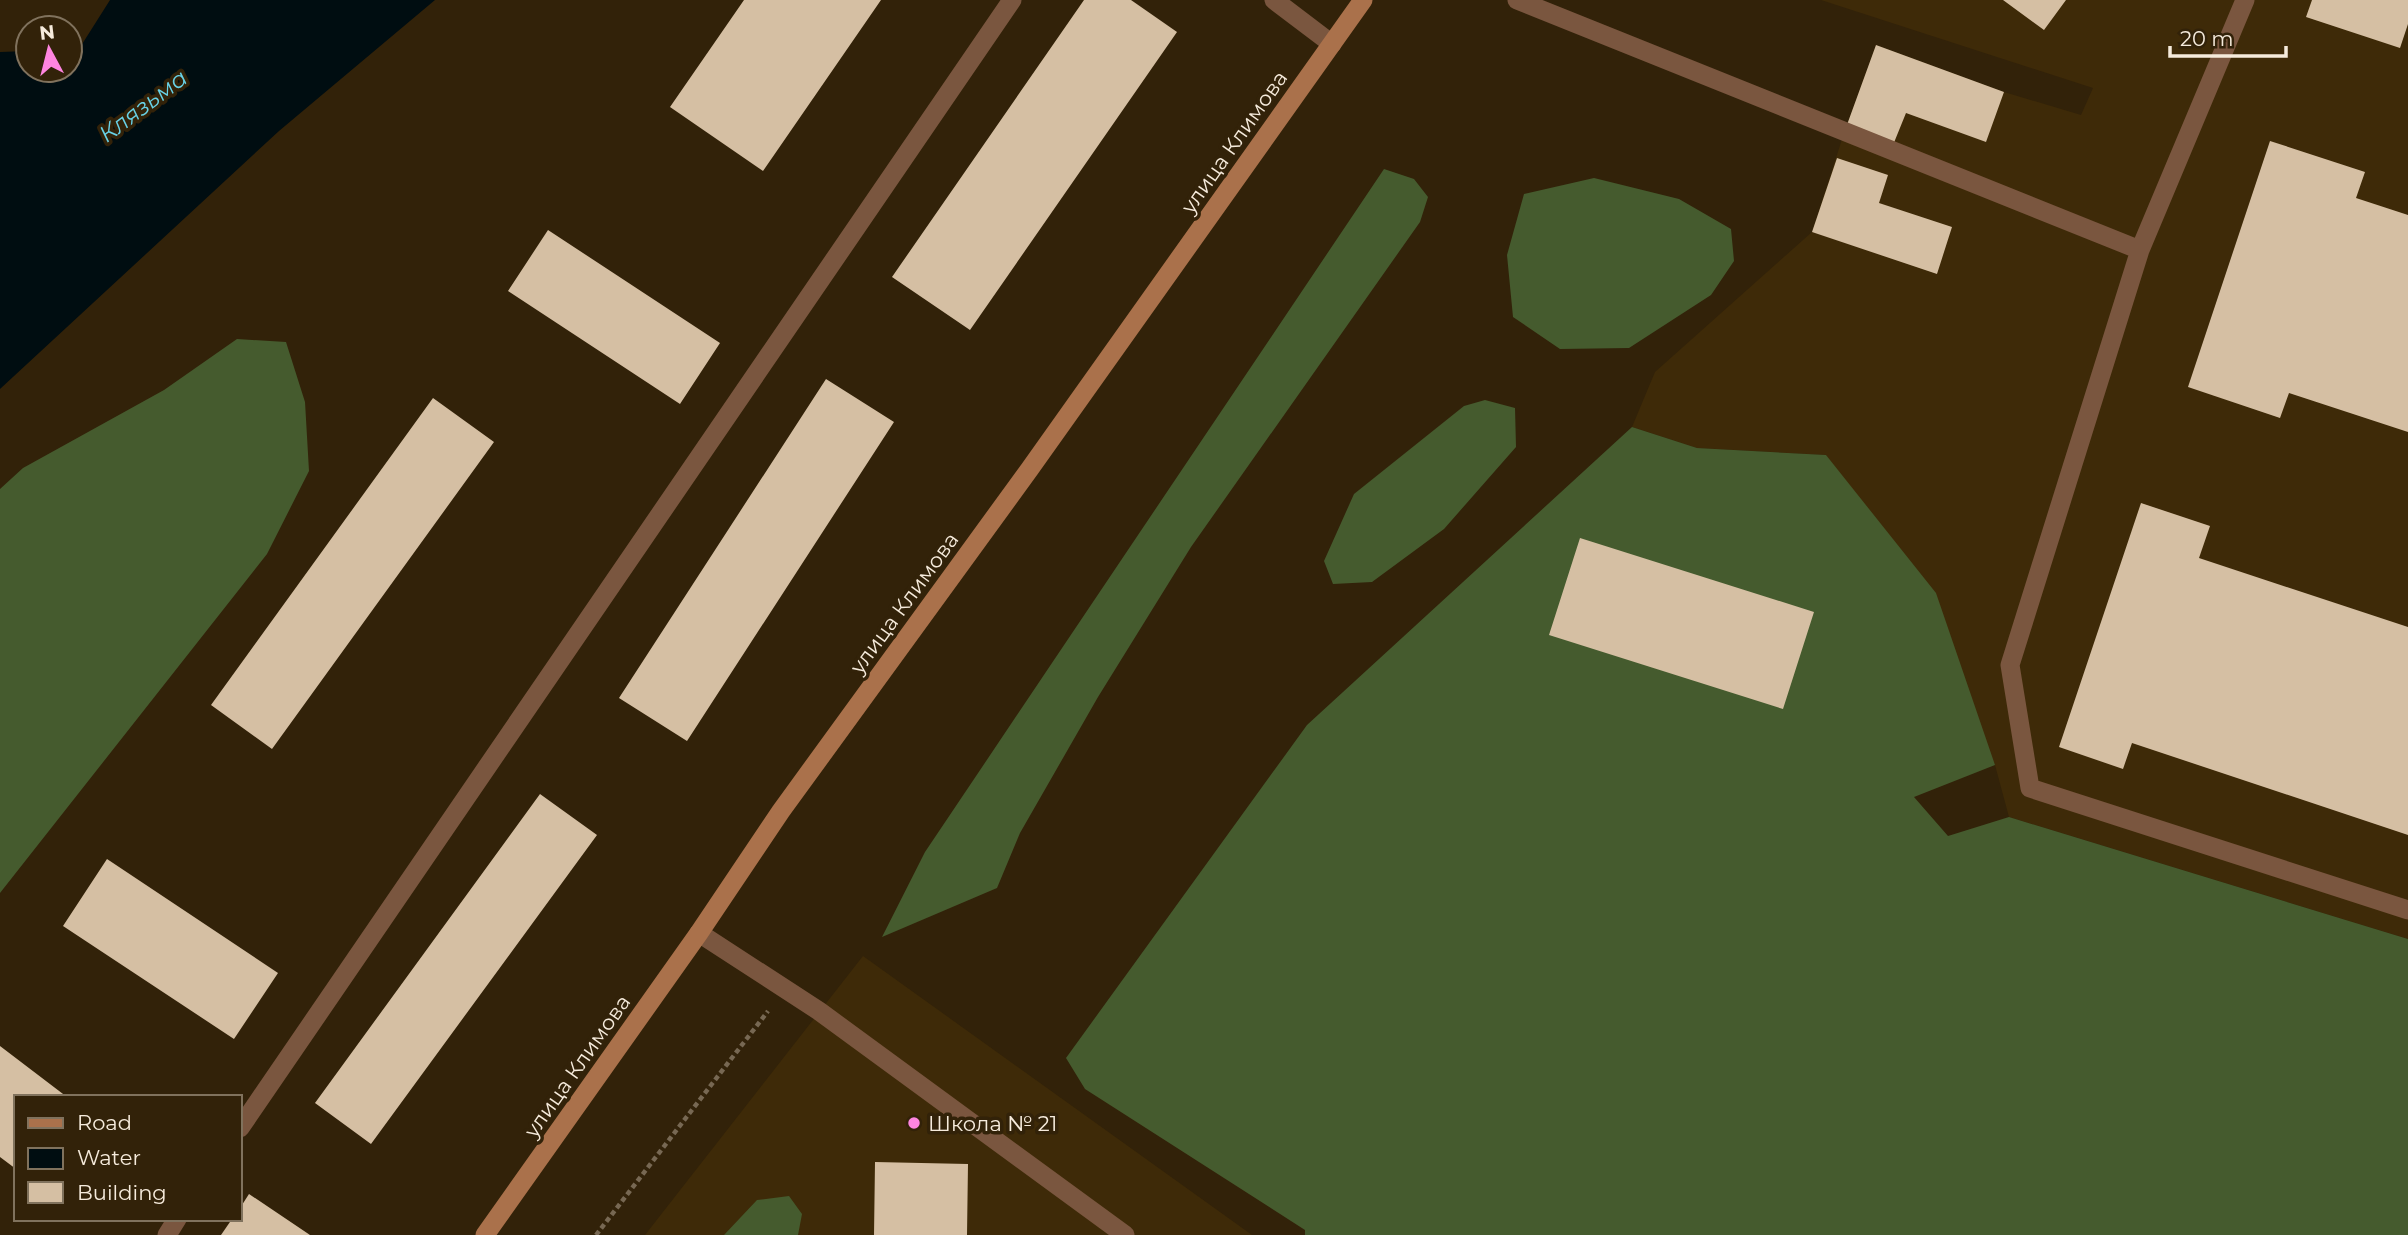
<svg xmlns="http://www.w3.org/2000/svg" width="2408" height="1235" font-family="Montserrat,sans-serif">
  <style>
    .built { fill: #3e2a08 }
    .forest { fill: #455b2e }
    .water { fill: #000d11 }
    .building { fill: #d5bfa3 }
    .lines { fill: none; stroke-linecap: round; stroke-linejoin: round }
    .path { stroke: #776853; stroke-width: 4.5; stroke-dasharray: 5 3.5; stroke-linecap: butt }
    .service { stroke: #7a563f; stroke-width: 19 }
    .secondary { stroke: #aa714b; stroke-width: 19 }
    .poi-dot { fill: #fe85e0; stroke: #322209; stroke-width: 2.5 }
    .labels { text-anchor: middle; dominant-baseline: central; stroke-width: 7; stroke-linejoin: round; paint-order: stroke }
    .street-label { font-size: 21px; fill: #f6ebdc; stroke: #322209 }
    .poi-label { font-size: 21px; fill: #f6ebdc; stroke: #322209; text-anchor: start }
    .water-label { font-size: 23px; font-style: italic; fill: #68d2e7; stroke: #322209 }
  </style>
  <rect width="100%" height="100%" fill="#322209"/>
  <path class="built" d="M1821 0H2408V939L2009 817 1995 765 1826 455 1697 448 1632 427 1655 372 1812 232 1844 133 1876 45 2004 92 2081 115 2093 88Z
    M863 956 1252 1235H645Z"/>
  <path class="forest" d="M1384 169 1414 179 1428 197 1420 222 1191 547 1098 697 1020 833 997 888 882 937 925 852Z
    M1594 178 1679 199 1731 229 1734 261 1711 295 1629 348 1560 349 1513 317 1507 255 1524 194Z
    M237 339 286 342 305 402 309 471 267 554 0 893V489L23 468 164 390Z
    M1485 400 1515 408 1516 447 1444 529 1372 582 1333 584 1324 561 1354 494 1464 406Z
    M1632 427 1697 448 1826 455 1936 593 1995 765 1914 797 1948 836 2009 817 2408 939V1235H1305V1230L1085 1089 1066 1058 1307 725Z
    M789 1196 802 1214 798 1235H724L757 1200Z"/>
  <path class="water" d="M110 0H435L279 131 0 389V52L28 51V70H70V49H79Z"/>
  <path class="building" d="M744 0H881L763 171 670 107Z
    M1084 0H1131L1177 32 970 330 892 277Z
    M2003 0H2066L2044 30Z
    M2312 0H2408V24L2400 48 2306 17Z
    M1876 45 2004 92 1986 142 1906 113 1891 150 1844 133Z
    M2270 141 2365 172 2356 198 2408 215V432L2289 393 2280 418 2188 387Z
    M1837 158 1888 175 1879 203 1952 227 1937 274 1812 232Z
    M548 230 720 343 680 404 508 291Z
    M826 379 894 422 687 741 619 698Z
    M433 398 494 442 272 749 211 705Z
    M2141 503 2210 526 2199 558 2408 627V835L2132 743 2123 769 2059 747Z
    M1580 538 1814 612 1783 709 1549 635Z
    M540 794 597 835 371 1144 315 1103Z
    M107 859 278 973 234 1039 63 926Z
    M0 1046 67 1097H16V1169L0 1157Z
    M875 1162 968 1164 967 1235H874Z
    M249 1194 310 1235H221L232 1219H240V1208Z"/>
  <g class="lines">
    <path class="path" d="M596 1235 768 1011"/>
    <path class="service" d="M1274 0 1332 44
      M1517 0 2140 250 2245 0
      M2140 250 2010 665 2030 788 2408 910
      M699 933 819 1011 1125 1235
      M240 1128 1012 0
      M167 1235 177 1219"/>
    <path class="secondary" d="M485 1235 699 933 781 811 1029 470 1363 0"/>
  </g>
  <circle class="poi-dot" cx="914" cy="1123" r="7"/>
  <g class="labels">
    <g class="street-label">
      <text transform="translate(1234 142) rotate(-55)">улица Климова</text>
      <text transform="translate(904 603) rotate(-54)">улица Климова</text>
      <text transform="translate(577 1066) rotate(-55)">улица Климова</text>
    </g>
    <g class="poi-label">
      <text x="928" y="1123">Школа № 21</text>
    </g>
    <g class="water-label">
      <text transform="translate(143 106) rotate(-37)">Клязьма</text>
    </g>
  </g>
  <rect x="14" y="1095" width="228" height="126" fill="#322209" stroke="#80725d" stroke-width="2"/>
  <rect x="28" y="1118" width="35" height="10" fill="#aa714b" stroke="#80725d" stroke-width="2"/>
  <text x="77" y="1130" font-size="21" fill="#f6ebdc">Road</text>
  <rect x="28" y="1148" width="35" height="21" fill="#000d11" stroke="#80725d" stroke-width="2"/>
  <text x="77" y="1165" font-size="21" fill="#f6ebdc">Water</text>
  <rect x="28" y="1182" width="35" height="21" fill="#d5bfa3" stroke="#80725d" stroke-width="2"/>
  <text x="77" y="1200" font-size="21" fill="#f6ebdc">Building</text>
  <g transform="translate(49 49) rotate(353)"><circle r="33" fill="#322209" stroke="#80725d" stroke-width="2"/>
  <path d="M0-5L12 26L0 18L-12 26Z" fill="#fe85e0"/>
  <text y="-10" font-size="19" font-weight="bold" text-anchor="middle" fill="#f6ebdc">N</text>
  </g>
  <path d="M2170 46v10h116v-10" fill="none" stroke="#f6ebdc" stroke-width="3.5"/>
  <text x="2180" y="46" font-size="21" fill="#f6ebdc" stroke="#322209" stroke-width="5" paint-order="stroke">20 m</text>
</svg>
